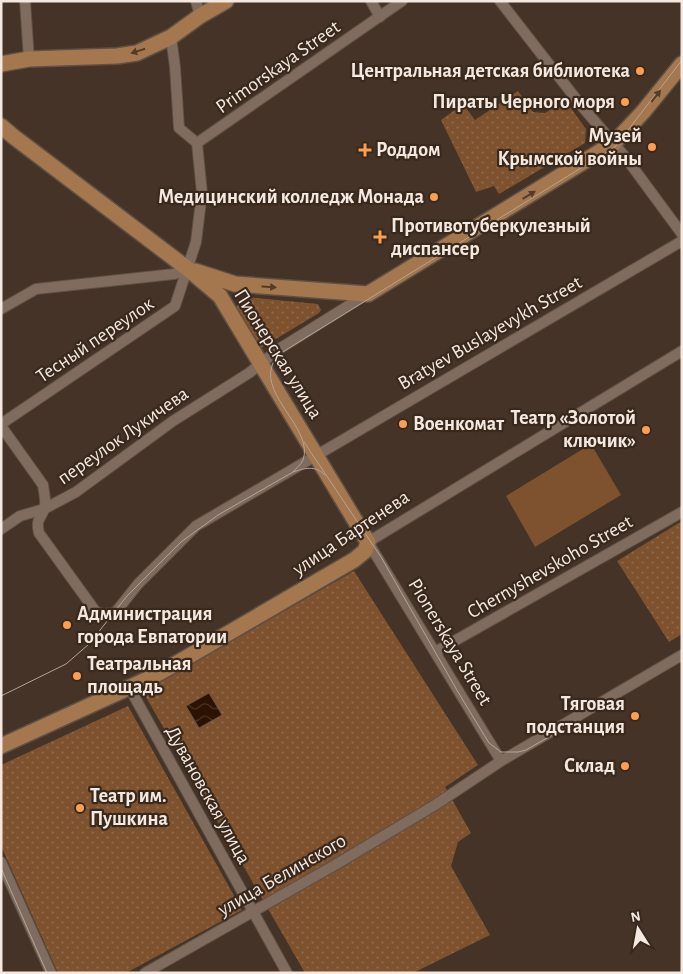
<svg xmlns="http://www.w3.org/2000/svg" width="683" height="974" font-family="'Alegreya Sans',sans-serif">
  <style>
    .grass { fill: #7e522f }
    .park { fill: url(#park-dots) }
    .water { fill: url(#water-waves); stroke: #685243 }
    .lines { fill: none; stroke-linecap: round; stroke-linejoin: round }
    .street-casing { stroke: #5f5045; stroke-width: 12 }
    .secondary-casing { stroke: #5f5045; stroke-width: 18 }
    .street { stroke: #806c5e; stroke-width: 10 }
    .secondary { stroke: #a5774e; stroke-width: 15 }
    .tram { stroke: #b2a49a; stroke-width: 1 }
    .oneway { fill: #543c28 }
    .poi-dot { fill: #fb9e51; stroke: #39291c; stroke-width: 2 }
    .labels { text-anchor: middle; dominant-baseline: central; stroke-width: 4.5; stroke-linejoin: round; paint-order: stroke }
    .street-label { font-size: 20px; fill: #f4e8e0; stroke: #39291c }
    .poi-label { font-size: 20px; font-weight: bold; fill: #f4e8e0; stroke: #39291c; text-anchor: end }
  </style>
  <defs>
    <pattern id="park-dots" width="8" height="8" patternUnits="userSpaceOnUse" patternTransform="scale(1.25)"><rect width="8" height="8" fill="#7e522f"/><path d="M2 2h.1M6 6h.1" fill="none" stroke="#916b4d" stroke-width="1.8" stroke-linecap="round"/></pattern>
    <pattern id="water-waves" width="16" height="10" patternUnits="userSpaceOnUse" patternTransform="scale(1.25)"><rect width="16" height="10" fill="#2c1200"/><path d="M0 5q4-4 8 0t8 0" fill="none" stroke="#4b3425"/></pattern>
  </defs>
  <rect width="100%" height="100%" fill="#443326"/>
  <path class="grass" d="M591 444 621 495 535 547 506 496Z"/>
  <path class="park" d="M518 91 533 112 545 113 565 100 586 129 585 143 499 194 494 186 476 192 441 120 463 104 475 120Z
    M245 297 318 304 321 310 319 313 261 348 236 309 240 299Z
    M682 521V634L669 642 617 561Z
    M354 571 478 765 445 787 471 833 458 842 451 866 490 935 413 973H305L143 692Z
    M128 706 242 910 126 973H58L1 846V765Z"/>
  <path class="water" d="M209 693 222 715 199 728 186 706Z"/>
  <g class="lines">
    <defs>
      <path id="street" d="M25 1 29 59
        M196 1 200 16
        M371 1 380 17
        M500 1 580 104 626 158 682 234
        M197 143 402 1
        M1 309 36 289 174 274 188 269
        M1 424 175 306 196 242 202 193 197 143 179 128 175 67 171 37
        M1 426 43 485C44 493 47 503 44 510 39 521 36 520 39 533L96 612 103 614 115 613 138 584 196 526 682 241
        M1 529 20 516 44 509 76 492 173 421 249 373 279 349 367 294
        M435 652 682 512
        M129 687 287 973
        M501 761 368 542 682 351
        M1 862 51 973
        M145 973 335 865 435 805 501 761 682 655"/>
      <path id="secondary" d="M1 64 29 59 117 56 137 53 171 37 200 16 226 1
        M1 126 14 137 188 269 220 296 368 542 365 551 354 560 179 662 150 678 1 746
        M195 271 235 284 368 294 614 143 643 112 682 64"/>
    </defs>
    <use href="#street" class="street-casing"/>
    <use href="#secondary" class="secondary-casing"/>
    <use href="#street" class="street"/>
    <use href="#secondary" class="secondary"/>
    <path class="tram" d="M304 442 381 557 458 692 489 743 501 752H518L526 750 566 727
      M293 472C305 468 315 465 325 475
      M1 696 66 664 89 644 127 596 181 542 218 515 293 472C296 468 301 465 303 460 314 430 261 396 272 366 273 361 278 357 281 353L615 147 682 60
      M1 868 47 973"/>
  </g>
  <defs><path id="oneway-solid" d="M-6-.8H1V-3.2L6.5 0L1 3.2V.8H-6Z" transform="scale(1.25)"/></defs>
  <g class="oneway">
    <use href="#oneway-solid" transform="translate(138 51) rotate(162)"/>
    <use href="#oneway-solid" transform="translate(656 96) rotate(-52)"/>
    <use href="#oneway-solid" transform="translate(529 195) rotate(-31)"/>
    <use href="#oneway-solid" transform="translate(269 287) rotate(4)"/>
  </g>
  <g class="poi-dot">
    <circle cx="640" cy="71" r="5"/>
    <circle cx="625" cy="102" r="5"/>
    <circle cx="652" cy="147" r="5"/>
    <path d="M362.5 142.5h5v5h5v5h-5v5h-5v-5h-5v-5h5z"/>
    <circle cx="434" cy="197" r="5"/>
    <path d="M377.5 229.5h5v5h5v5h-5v5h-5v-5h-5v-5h5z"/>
    <circle cx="403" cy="424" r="5"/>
    <circle cx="646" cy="430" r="5"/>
    <circle cx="67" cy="625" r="5"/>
    <circle cx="77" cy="676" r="5"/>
    <circle cx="635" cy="716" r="5"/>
    <circle cx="625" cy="766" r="5"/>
    <circle cx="80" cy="808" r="5"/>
  </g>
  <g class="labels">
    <g class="street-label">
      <text transform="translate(278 67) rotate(-35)">Primorskaya Street</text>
      <text transform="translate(490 333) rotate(-30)">Bratyev Buslayevykh Street</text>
      <text transform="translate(95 340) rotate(-34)">Тесный переулок</text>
      <text transform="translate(278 354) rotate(58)">Пионерская улица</text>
      <text transform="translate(123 436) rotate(-35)">переулок Лукичева</text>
      <text transform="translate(351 533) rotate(-34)">улица Бартенева</text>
      <text transform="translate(550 567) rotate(-30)">Chernyshevskoho Street</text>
      <text transform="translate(450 642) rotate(59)">Pionerskaya Street</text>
      <text transform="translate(208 795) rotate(61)">Дувановская улица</text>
      <text transform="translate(282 875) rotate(-30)">улица Белинского</text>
    </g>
    <g class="poi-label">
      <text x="630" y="71">Центральная детская библиотека</text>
      <text x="615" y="102">Пираты Черного моря</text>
      <text x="642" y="136">Музей<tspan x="642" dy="23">Крымской войны</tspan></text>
      <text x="376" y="150" text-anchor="start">Роддом</text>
      <text x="424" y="197">Медицинский колледж Монада</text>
      <text x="391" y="226" text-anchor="start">Противотуберкулезный<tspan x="391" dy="23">диспансер</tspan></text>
      <text x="636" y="418">Театр «Золотой<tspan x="636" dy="23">ключик»</tspan></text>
      <text x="413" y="424" text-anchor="start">Военкомат</text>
      <text x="77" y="614" text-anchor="start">Администрация<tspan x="77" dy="23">города Евпатории</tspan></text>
      <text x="87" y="664" text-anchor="start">Театральная<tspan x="87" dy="23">площадь</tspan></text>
      <text x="625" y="704">Тяговая<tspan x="625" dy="23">подстанция</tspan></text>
      <text x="615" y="766">Склад</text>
      <text x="90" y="796" text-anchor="start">Театр им.<tspan x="90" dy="23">Пушкина</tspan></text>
    </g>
  </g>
  <rect width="683" height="974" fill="none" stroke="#f4e8e0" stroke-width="5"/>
  <g transform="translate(638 929) rotate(349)" stroke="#39291c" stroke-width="4" paint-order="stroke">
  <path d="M0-4L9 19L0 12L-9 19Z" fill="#f4e8e0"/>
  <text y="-8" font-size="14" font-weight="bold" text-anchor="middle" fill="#f4e8e0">N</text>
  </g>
</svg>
